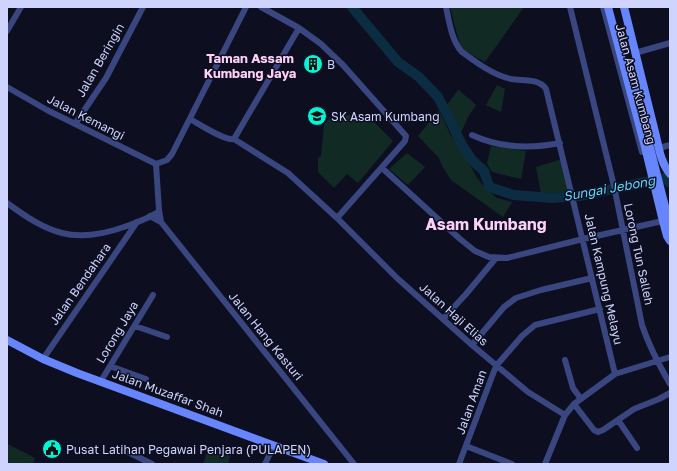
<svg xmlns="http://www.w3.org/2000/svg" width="677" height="471" font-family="'Golos Text',sans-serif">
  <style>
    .green { fill: #112b24 }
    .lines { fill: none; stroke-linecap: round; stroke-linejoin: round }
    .river { stroke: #0c2c41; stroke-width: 10 }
    .street { stroke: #39467f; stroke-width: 6 }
    .secondary { stroke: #6785fc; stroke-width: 8 }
    .labels { text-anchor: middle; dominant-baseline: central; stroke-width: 3; stroke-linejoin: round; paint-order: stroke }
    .street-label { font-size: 12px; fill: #ced4fe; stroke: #0d0f21 }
    .poi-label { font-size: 12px; fill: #ced4fe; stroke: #0d0f21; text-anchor: start }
    .neighbourhood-label { font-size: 13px; font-weight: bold; fill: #fed0f8; stroke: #0d0f21 }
    .water-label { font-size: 13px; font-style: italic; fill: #5ed7fc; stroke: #0d0f21 }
    .district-label { font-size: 16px; font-weight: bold; fill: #fed0f8; stroke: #0d0f21 }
  </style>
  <rect width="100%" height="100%" fill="#0d0f21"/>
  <path class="green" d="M450 7H524L485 62 461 49Z
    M497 85 505 89 501 112 486 105Z
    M458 90H459C464 96 471 99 476 105L468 117 461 133 447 105Z
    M439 110 450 134 465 156 477 178 486 189 497 198 512 202 503 217 451 180 442 166 439 158 418 136Z
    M349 115H367L393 141 358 183 347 174 334 188 318 172V158L321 156 324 125 330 117Z
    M491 146 526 151 521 179 492 172 487 164Z
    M407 153 425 167 408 185 389 169Z
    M562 159 571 194 553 195 541 194 536 167Z
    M7 444 35 458 32 464H7Z
    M209 446 231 452 228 464H203Z"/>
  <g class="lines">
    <path class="river" d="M352 7 398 62 419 77 438 97 447 114 462 145 472 160 484 171 489 186 492 188 514 195 552 198 579 196 665 178 670 183"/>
    <path class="street" d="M261 7 299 28 321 44 343 65 406 136 405 141 337 218
      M446 7C449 21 452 42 462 52 477 63 493 75 511 79 523 81 539 78 546 89L615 374
      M570 7 614 186 642 325C649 346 659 365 670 384
      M603 7 642 152
      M7 31 21 7
      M635 53 670 43
      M7 87 47 110 156 164
      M190 119C199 124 225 141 234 139L288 173 337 218 397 278 472 345 528 392 565 415
      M75 124 106 78 143 7
      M472 135C500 148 530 149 560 143
      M234 139 299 28
      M659 148 670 145
      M382 168 460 239 475 251 489 257 507 258 583 239 667 220
      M7 203C48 233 73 245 124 227 135 223 148 219 158 212L159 210 156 164 167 160 172 154 246 7
      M150 216 161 222 159 210
      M161 222 354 464
      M443 319 466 294 496 258
      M135 326 167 337
      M472 345 504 307 516 298 541 290 592 278
      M43 359 137 222
      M565 360 573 388 581 399
      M110 366 146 379
      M101 381 153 295
      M574 404 594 430 598 432 603 430 634 409 659 399 670 393
      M618 420 637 448
      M466 446 512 464
      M122 449 152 464
      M265 464 274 445
      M459 464 496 366 522 336 535 325 600 309
      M545 464 565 415 574 404 615 374 670 357"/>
    <path class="secondary" d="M608 7 644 143 663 221 667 236 670 241
      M624 7 656 136C659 149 661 163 670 174
      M633 81 670 226
      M7 340 43 359 77 373 324 464"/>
  </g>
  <defs>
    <symbol id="building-disc" viewBox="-11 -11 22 22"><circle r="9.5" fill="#04f4d6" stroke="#0d0f21"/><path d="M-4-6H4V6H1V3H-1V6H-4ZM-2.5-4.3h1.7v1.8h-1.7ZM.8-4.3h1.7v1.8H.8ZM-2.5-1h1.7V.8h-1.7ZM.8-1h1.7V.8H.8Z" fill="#111"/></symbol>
    <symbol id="school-disc" viewBox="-11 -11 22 22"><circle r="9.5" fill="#04f4d6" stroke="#0d0f21"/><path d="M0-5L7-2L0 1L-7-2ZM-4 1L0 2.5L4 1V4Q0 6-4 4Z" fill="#111"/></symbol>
    <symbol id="civic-disc" viewBox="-11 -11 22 22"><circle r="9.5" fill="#04f4d6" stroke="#0d0f21"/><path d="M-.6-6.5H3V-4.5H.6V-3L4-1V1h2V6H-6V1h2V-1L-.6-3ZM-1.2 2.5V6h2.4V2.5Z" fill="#111"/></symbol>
  </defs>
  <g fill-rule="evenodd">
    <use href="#building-disc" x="302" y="53" width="22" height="22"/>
    <use href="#school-disc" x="306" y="105" width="22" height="22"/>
    <use href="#civic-disc" x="41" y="438" width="22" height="22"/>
  </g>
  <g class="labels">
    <g class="street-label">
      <text transform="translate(100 60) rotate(-60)">Jalan Beringin</text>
      <text transform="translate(636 84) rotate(75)">Jalan Asam Kumbang</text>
      <text transform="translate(86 117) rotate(27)">Jalan Kemangi</text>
      <text transform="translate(639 254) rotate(78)">Lorong Tun Salleh</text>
      <text transform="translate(604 279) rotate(77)">Jalan Kampung Melayu</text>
      <text transform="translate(80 284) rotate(-55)">Jalan Bendahara</text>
      <text transform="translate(454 314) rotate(42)">Jalan Haji Elias</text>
      <text transform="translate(117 332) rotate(-59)">Lorong Jaya</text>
      <text transform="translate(266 336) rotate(51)">Jalan Hang Kasturi</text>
      <text transform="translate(168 393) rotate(20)">Jalan Muzaffar Shah</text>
      <text transform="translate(471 402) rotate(-70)">Jalan Aman</text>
    </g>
    <g class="poi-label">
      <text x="327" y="64">B</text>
      <text x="331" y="116">SK Asam Kumbang</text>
      <text x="66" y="449">Pusat Latihan Pegawai Penjara (PULAPEN)</text>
    </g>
    <g class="neighbourhood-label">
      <text x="250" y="58">Taman Assam<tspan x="250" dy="15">Kumbang Jaya</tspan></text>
    </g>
    <g class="water-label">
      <text transform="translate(609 188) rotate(-10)">Sungai Jebong</text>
    </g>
    <g class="district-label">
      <text x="486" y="224">Asam Kumbang</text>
    </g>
  </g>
  <rect width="677" height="471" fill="none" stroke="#ced4fe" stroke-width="16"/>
</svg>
